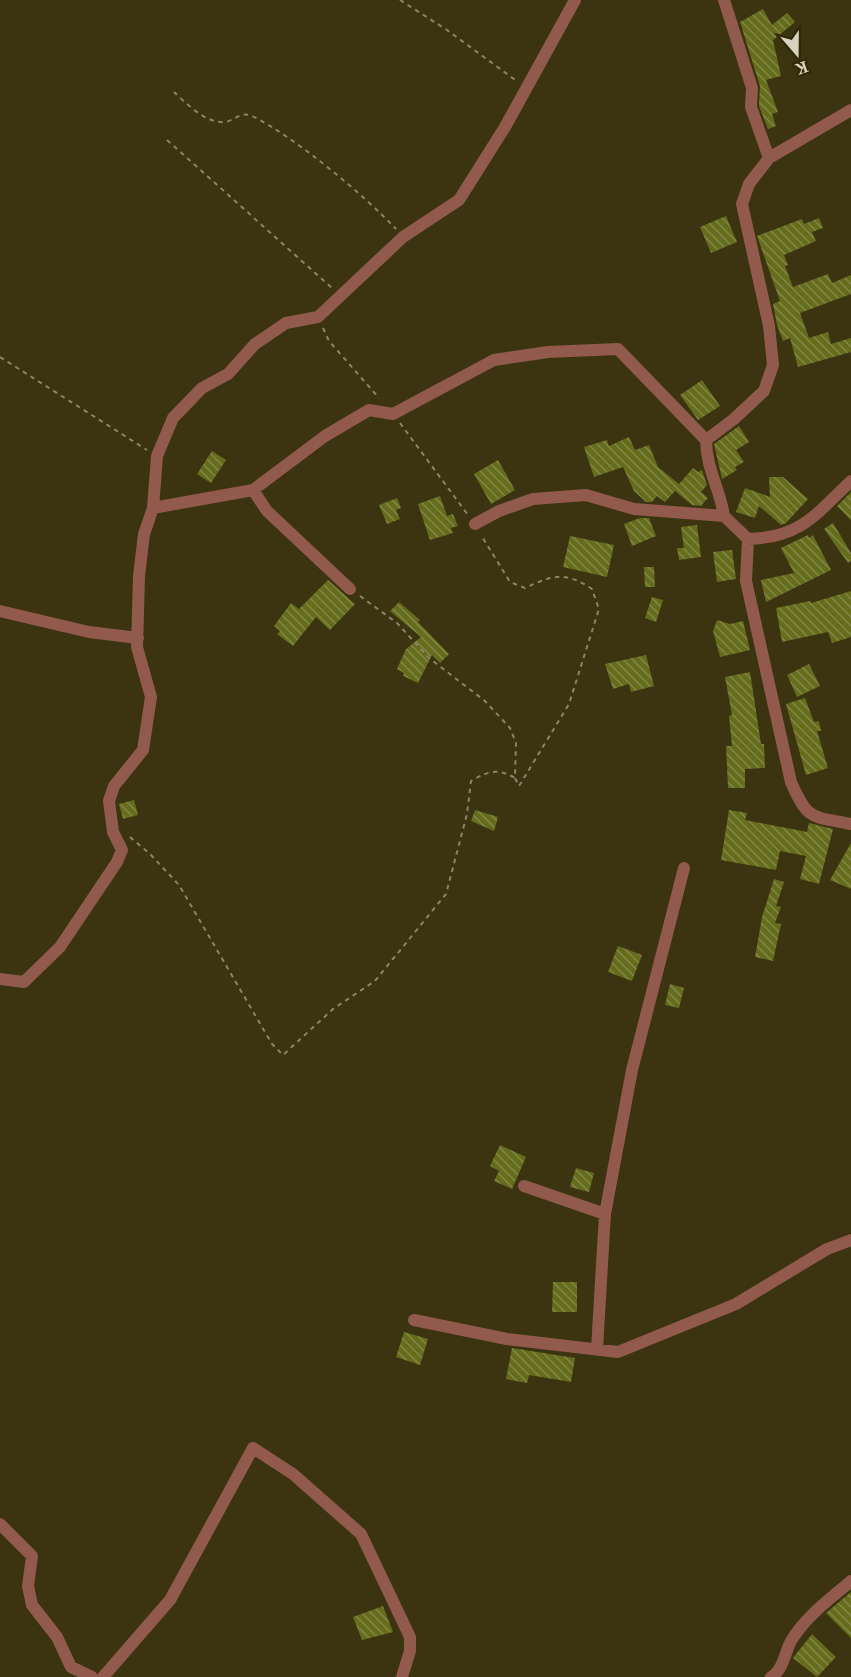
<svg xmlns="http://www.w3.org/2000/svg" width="851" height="1677" font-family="'Noto Serif',serif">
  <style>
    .building { fill: url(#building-back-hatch) }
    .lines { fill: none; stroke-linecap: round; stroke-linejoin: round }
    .path { stroke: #8b8469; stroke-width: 2; stroke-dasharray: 4.5 4.5; stroke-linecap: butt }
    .street { stroke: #915a4c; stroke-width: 12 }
  </style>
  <defs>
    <pattern id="building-back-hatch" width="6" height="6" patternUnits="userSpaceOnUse" patternTransform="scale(1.5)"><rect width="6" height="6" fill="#656c1c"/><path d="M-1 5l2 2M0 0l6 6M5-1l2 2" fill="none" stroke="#818746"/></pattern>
  </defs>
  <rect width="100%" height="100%" fill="#3c3310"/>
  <path class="building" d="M763 9 772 25 787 13 795 22 773 40 781 76 766 80 778 112 772 114 776 126 768 129 759 106 760 86 740 22Z
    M726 216 737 242 711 253 700 227Z
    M819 218 823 228 812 232 816 241 784 255 788 265 785 266 793 287 828 274 832 283 851 275V294L800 313 809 338 828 332 831 344 851 338V352L798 367 790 338 783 341 777 325 773 304 780 301 757 236 802 219 804 224Z
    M702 380 720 406 698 420 680 395Z
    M739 426 749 442 736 450 744 462 735 467 737 470 722 479 714 444Z
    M629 437 635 450 649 445 658 467 679 484 693 468 698 472 702 470 707 485 701 492 708 498 701 506 692 505 675 491 665 502 657 496 652 502H646L634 491 623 467 594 477 584 447 607 440 609 446Z
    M212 451 226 460 211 483 197 474Z
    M498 460 515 490 491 504 474 474Z
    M769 477H783L808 499 786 523 781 525 759 506 755 518 736 512 745 488 770 497Z
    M851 492V520L837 506Z
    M440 496 447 516 453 514 458 526 451 528 453 533 430 540 418 504Z
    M397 498 401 508 396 510 400 519 387 524 379 505Z
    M640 518H649L656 536 632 546 624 524Z
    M833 523 851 553V561L848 563 824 529Z
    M697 525 701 557 679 560 677 548H684L681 527Z
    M808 535 809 538 813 535 831 570 766 602 761 580 794 573 781 548Z
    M570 536 614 545 607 577 563 567Z
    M732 550 736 579 717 582 713 552Z
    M644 567H654L655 587H645Z
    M328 580 355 604 330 630 316 617 293 646 277 634 280 631 274 626 291 603 299 609Z
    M851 591V637L832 643 828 632 782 642 776 608 810 601 811 603Z
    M652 597 663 600 656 622 645 618Z
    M399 602 420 620 418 622 449 654 440 663 432 655 418 683 403 676 404 673 397 669 406 649 421 637 390 611Z
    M717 620 730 624 743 621 750 650 720 657 713 631Z
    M646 655 654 686 631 692 629 684 613 689 605 664Z
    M809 664 820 686 797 697 787 675Z
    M750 672 761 744H764L765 768 745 769V788H728L726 746H732L729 716 732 715 725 677Z
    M805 698 814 722 819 721 821 731H817L828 768 806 775 786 704Z
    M134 800 138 815 123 819 119 804Z
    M475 810 498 817 494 831 471 821Z
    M729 810 747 813 745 820 807 832 809 823 833 829 819 884 800 879 806 856 780 851 776 870 721 860Z
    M851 843V889L830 880Z
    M774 879 784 882 776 906 781 907 775 923 781 924 773 961 755 957 762 917Z
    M618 946 642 955 632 981 608 972Z
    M670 984 684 988 679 1008 665 1005Z
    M500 1145 526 1157 512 1189 494 1181 499 1171 490 1166Z
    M576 1168 594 1173 589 1192 570 1187Z
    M553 1282H577V1312H552Z
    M404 1332 428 1339 420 1365 396 1357Z
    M512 1348 575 1358 571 1382 529 1375 527 1383 506 1379Z
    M851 1592V1638L826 1613Z
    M383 1606 393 1632 362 1640 353 1617Z
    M812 1634 836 1657 817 1677 793 1658Z"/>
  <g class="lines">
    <path class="path" d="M400 0 447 30 518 82
      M174 92C186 103 206 124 225 122 236 120 241 110 254 117 296 138 364 195 396 229
      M167 140 332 288
      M323 328 329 341 379 398
      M0 357 147 450
      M400 423 468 515
      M360 596 397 623 429 658 485 701 510 728 516 743 515 778 519 786 569 704 599 609 592 589C565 571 553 575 525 588L510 582 481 535
      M130 837 150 854 179 885 272 1044 283 1055 333 1009 375 981 446 894 467 814 471 781C488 771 498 768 515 778"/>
    <path class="street" d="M769 158 851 110
      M253 490 267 511 350 589
      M153 508 253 490 325 436 369 410 393 414 494 360 548 352 618 349 706 440
      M724 516C720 489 706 468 706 440L734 419 764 391 773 365 769 326 742 204 749 184 769 158 751 107 752 88 724 0
      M475 524 499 511 533 499 586 495 634 509 724 516 748 539C800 538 815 515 851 481
      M748 539 746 581 791 782C808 821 811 816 851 824
      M0 611 89 632 138 638
      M0 979 24 982 60 947 117 862 122 850 113 832 109 801 114 786 143 750 151 697 137 647 139 576 144 534 153 508 157 456 173 418 202 388 228 374 255 344 286 323 318 317 403 237 459 200 505 127 575 0
      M524 1186 605 1214
      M414 1320 507 1339 618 1352 736 1304 827 1249 851 1240
      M597 1349 605 1214 632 1070 684 868
      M0 1524 32 1556 28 1586 32 1605 57 1637 71 1667 92 1677
      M103 1677 170 1600 253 1448 293 1474 361 1534 410 1637V1651L402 1677
      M771 1677C783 1671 785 1652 791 1641 806 1616 829 1600 851 1581"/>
  </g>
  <g transform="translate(797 54) rotate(160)" stroke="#322905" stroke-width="4.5" paint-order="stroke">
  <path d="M0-4.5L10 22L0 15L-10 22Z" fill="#d8d3c0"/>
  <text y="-9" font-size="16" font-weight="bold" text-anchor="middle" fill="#d8d3c0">K</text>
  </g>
</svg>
